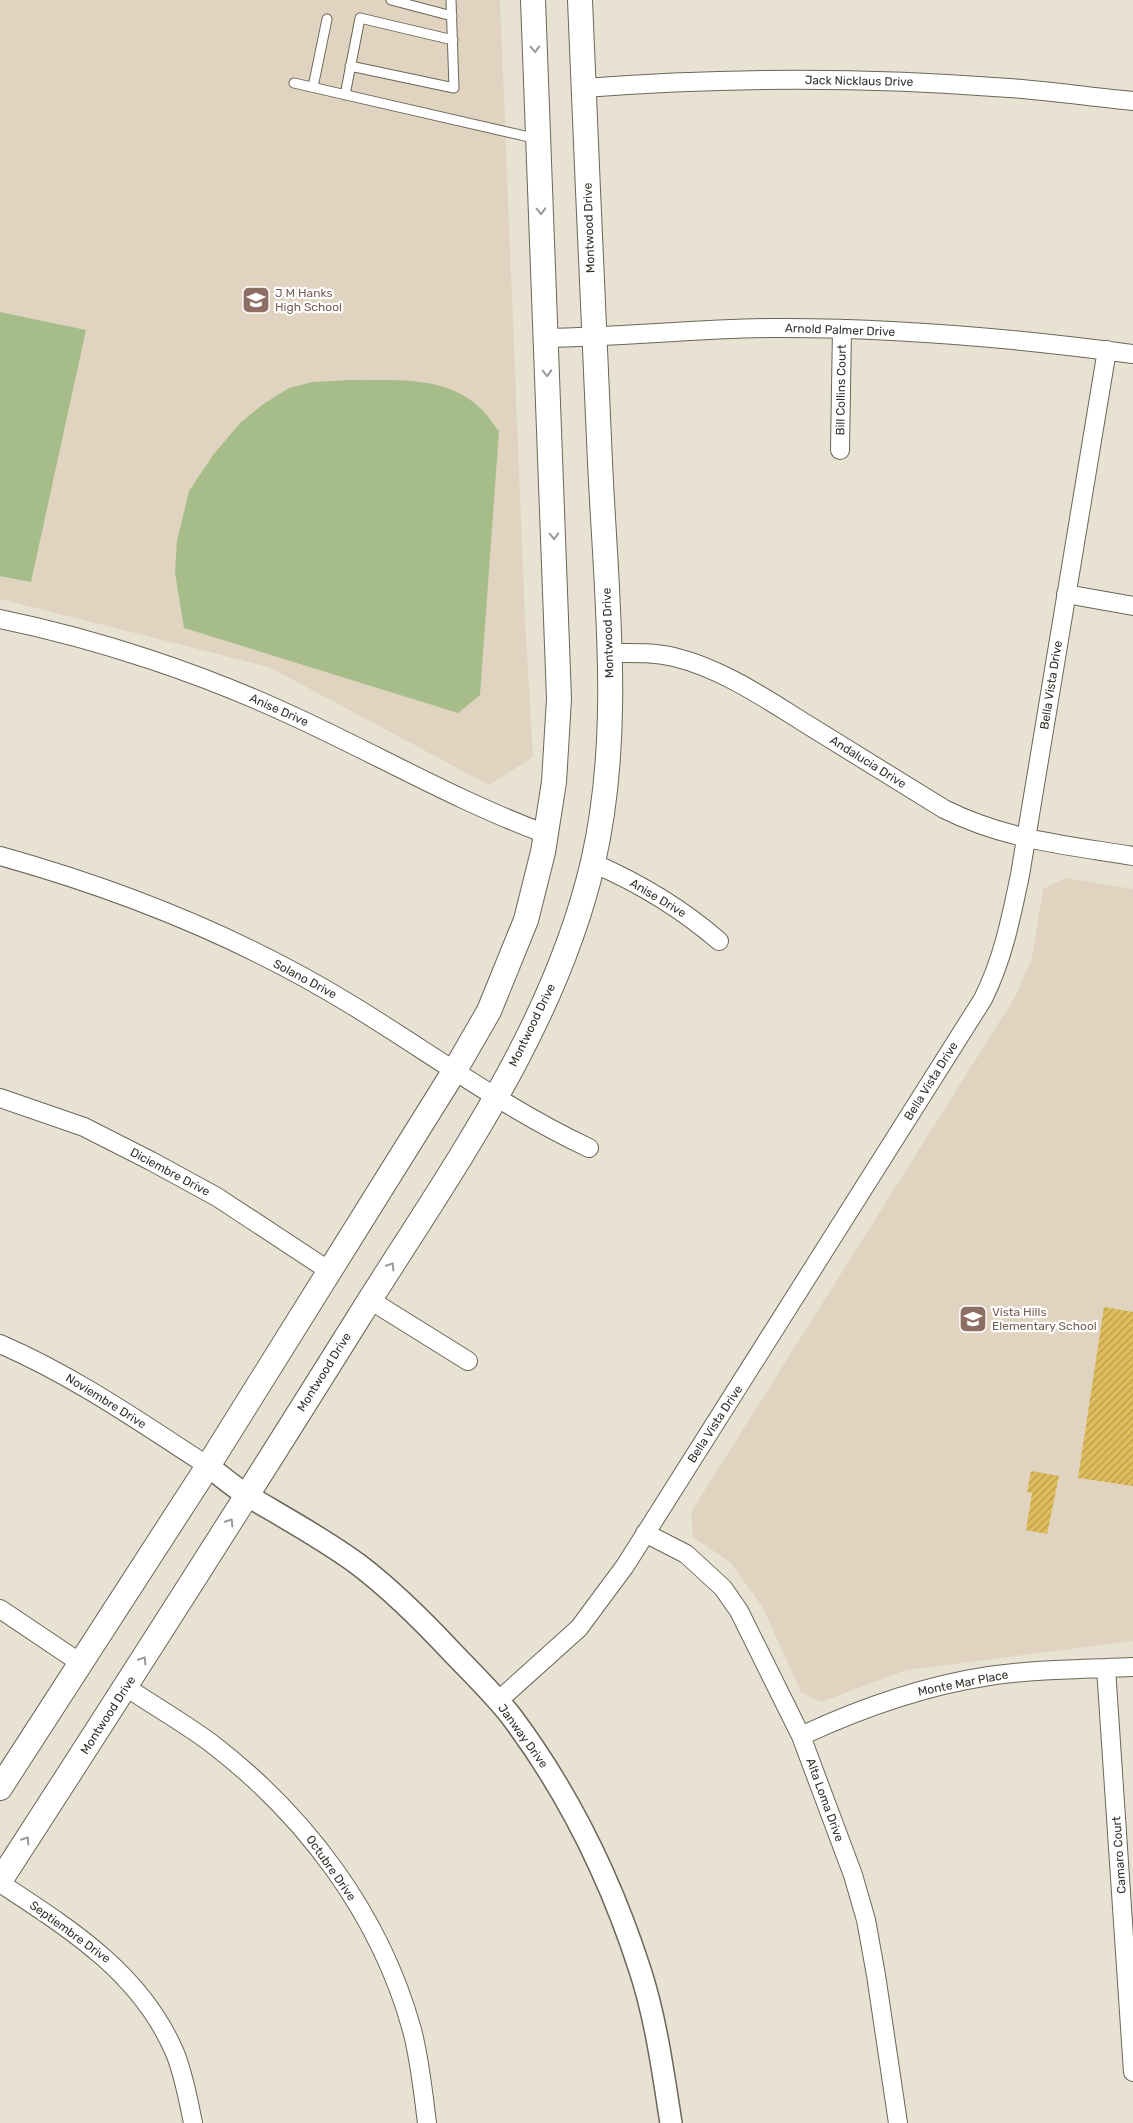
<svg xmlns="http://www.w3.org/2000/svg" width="1133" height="2123" font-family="Rubik,sans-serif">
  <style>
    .education { fill: #e0d4c0 }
    .pitch { fill: #a6bd8a }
    .building { fill: url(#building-hatch) }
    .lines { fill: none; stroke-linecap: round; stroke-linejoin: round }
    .service-casing { stroke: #6b6658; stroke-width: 11 }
    .minor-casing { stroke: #6b6658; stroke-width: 20 }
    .tertiary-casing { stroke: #6b6658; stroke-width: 24 }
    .secondary-casing { stroke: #6b6658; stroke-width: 26 }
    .service { stroke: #fff; stroke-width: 9 }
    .minor { stroke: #fff; stroke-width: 18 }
    .tertiary { stroke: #fff; stroke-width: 21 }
    .secondary { stroke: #fff; stroke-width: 24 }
    .oneway { stroke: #999894 }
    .labels { text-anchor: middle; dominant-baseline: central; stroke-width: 4.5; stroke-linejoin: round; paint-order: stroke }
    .street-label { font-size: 12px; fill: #33312a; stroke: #fff }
    .education-label { font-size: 12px; fill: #785e54; stroke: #fff; text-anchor: start }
  </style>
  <defs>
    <pattern id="building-hatch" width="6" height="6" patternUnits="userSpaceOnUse" patternTransform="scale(1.25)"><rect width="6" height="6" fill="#dfbd5c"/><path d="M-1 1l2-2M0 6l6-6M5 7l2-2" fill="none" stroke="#b59a4c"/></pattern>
  </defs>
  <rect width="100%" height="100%" fill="#e8e2d2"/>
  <path class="education" d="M0 0H500L525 618 533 757 489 785 269 667 0 599Z
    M1066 878 1133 889V1641L906 1670 821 1702 801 1692 762 1606 730 1562 693 1537 691 1512 1015 997 1032 958 1043 889Z"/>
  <path class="pitch" d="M0 312 86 330 31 582 0 576Z
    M350 380C394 381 445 375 479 407 487 413 492 423 499 431L480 695 458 713 184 628 175 573 177 541 189 491 213 455 240 423 262 405 289 388 313 382Z"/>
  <path class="building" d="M1104 1307 1133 1312V1486L1078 1478Z
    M1031 1471 1059 1476 1047 1534 1026 1530 1032 1493 1027 1492Z"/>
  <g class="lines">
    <defs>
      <path id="service" d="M391 0 452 16
        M350 66 454 88 451 0
        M294 83 538 139
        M313 87 327 19
        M345 95 360 18 453 40"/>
      <path id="minor" d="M584 88C725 77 868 77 1009 88 1050 91 1092 97 1133 101
        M546 338C620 337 695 329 770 328 891 327 1013 338 1133 354
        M840 450 842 329
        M1066 594 1133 606
        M0 619C98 639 203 674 293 716 378 755 459 802 546 834
        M609 653C631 653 652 652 674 657 723 669 766 699 808 725 853 753 898 781 944 809 1006 840 1066 845 1133 856
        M0 856C122 890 242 938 350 1004 429 1052 504 1108 589 1148
        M593 863C639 883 681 908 719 941
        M0 1098 84 1127 151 1161 217 1197 328 1270
        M370 1300 468 1361
        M0 1344C74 1376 140 1422 208 1466
        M645 1533 686 1554 723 1588 739 1611 801 1736 853 1875 866 1920 876 1975 898 2123
        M0 1609 79 1662
        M1106 1668 1133 2072
        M126 1687C154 1706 184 1723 211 1743 305 1815 380 1914 412 2030 420 2060 423 2092 427 2123
        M498 1701 579 1628 625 1566 983 999C1003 959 1011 918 1020 875L1107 350
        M801 1736C861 1708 923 1686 989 1676 1037 1669 1085 1669 1133 1667
        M0 1883C70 1929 141 1973 175 2053 184 2075 188 2099 193 2123"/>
      <path id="tertiary" d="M208 1466C221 1476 234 1487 248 1496 285 1518 324 1539 359 1565 393 1591 422 1620 451 1651 471 1672 493 1693 511 1716 568 1792 611 1880 640 1970 656 2019 663 2072 671 2123"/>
      <path id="secondary" d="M0 1788 208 1466 455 1070 489 1011 526 920 543 852 554 782 559 699 533 0
        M0 1881C121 1694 241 1506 359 1317 449 1173 554 1030 593 862 623 732 606 594 600 462 592 308 587 154 580 0"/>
    </defs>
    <use href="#service" class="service-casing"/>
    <use href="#minor" class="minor-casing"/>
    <use href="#tertiary" class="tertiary-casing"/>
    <use href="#secondary" class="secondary-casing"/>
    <use href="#service" class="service"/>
    <use href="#minor" class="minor"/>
    <use href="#tertiary" class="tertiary"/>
    <use href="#secondary" class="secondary"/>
  </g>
  <defs><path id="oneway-chevron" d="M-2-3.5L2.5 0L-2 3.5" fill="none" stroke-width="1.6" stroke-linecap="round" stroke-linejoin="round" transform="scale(1.25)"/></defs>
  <g class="oneway">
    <use href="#oneway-chevron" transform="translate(535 49) rotate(88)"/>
    <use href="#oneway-chevron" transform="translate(541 211) rotate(88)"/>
    <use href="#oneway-chevron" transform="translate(547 373) rotate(88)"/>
    <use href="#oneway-chevron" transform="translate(554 536) rotate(88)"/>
    <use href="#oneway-chevron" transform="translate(391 1266) rotate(-58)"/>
    <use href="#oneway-chevron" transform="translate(230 1522) rotate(-58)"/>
    <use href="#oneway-chevron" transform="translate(143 1660) rotate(-58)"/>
    <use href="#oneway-chevron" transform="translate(26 1840) rotate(-57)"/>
  </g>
  <defs>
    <symbol id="school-square" viewBox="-11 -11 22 22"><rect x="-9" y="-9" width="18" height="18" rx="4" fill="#8d6e63" stroke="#fff"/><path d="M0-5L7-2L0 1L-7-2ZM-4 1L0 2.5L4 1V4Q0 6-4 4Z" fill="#fff"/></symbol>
  </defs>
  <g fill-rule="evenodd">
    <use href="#school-square" x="240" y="284" width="32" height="32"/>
    <use href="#school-square" x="957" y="1303" width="32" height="32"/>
  </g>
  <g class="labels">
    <g class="street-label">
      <text transform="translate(859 81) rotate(1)">Jack Nicklaus Drive</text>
      <text transform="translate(589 228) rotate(-92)">Montwood Drive</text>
      <text transform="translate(840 330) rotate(2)">Arnold Palmer Drive</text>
      <text transform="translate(841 390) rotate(-89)">Bill Collins Court</text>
      <text transform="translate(608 633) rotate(-92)">Montwood Drive</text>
      <text transform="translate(1051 685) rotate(-81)">Bella Vista Drive</text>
      <text transform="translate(279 710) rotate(24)">Anise Drive</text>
      <text transform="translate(868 762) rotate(32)">Andalucia Drive</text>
      <text transform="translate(658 898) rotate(31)">Anise Drive</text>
      <text transform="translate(305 979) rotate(28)">Solano Drive</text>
      <text transform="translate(532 1025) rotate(-64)">Montwood Drive</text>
      <text transform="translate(931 1081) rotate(-58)">Bella Vista Drive</text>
      <text transform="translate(170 1172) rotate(28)">Diciembre Drive</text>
      <text transform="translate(324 1372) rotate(-58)">Montwood Drive</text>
      <text transform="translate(106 1401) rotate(32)">Noviembre Drive</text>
      <text transform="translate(715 1424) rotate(-57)">Bella Vista Drive</text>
      <text transform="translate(963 1683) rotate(-11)">Monte Mar Place</text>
      <text transform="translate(108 1715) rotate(-57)">Montwood Drive</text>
      <text transform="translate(523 1736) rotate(54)">Janway Drive</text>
      <text transform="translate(825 1800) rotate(70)">Alta Loma Drive</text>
      <text transform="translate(1119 1855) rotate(-94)">Camaro Court</text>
      <text transform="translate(331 1868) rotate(55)">Octubre Drive</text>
      <text transform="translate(70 1932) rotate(36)">Septiembre Drive</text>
    </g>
    <g class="education-label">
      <text x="275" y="293">J M Hanks<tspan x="275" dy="14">High School</tspan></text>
      <text x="992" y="1312">Vista Hills<tspan x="992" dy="14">Elementary School</tspan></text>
    </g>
  </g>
</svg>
